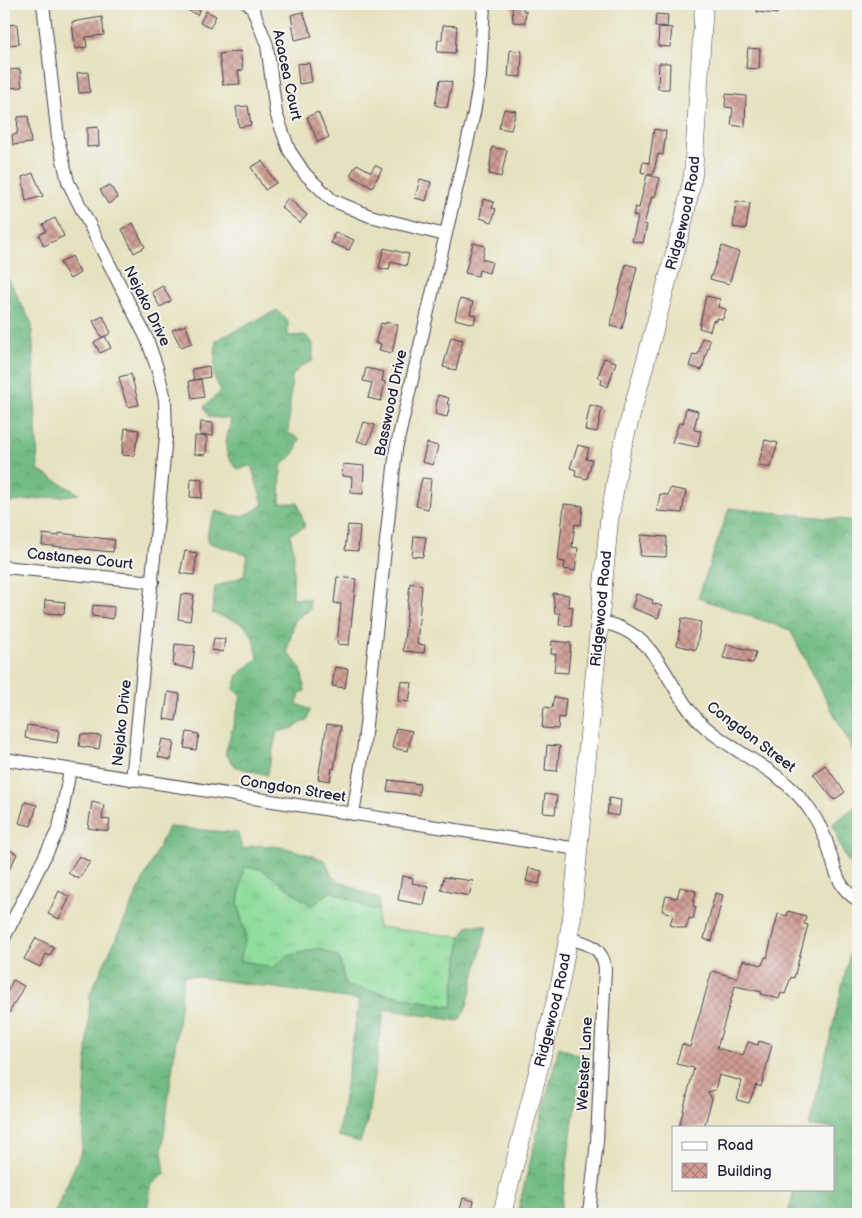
<svg xmlns="http://www.w3.org/2000/svg" width="862" height="1218" font-family="'Balsamiq Sans',sans-serif">
  <style>
    .grass { fill: url(#grass-tufts); stroke: #58806c }
    .forest { fill: url(#forest-crowns); stroke: #4a6f60 }
    .building { fill: url(#building-cross-hatch) }
    .lines { fill: none; stroke-linecap: round; stroke-linejoin: round }
    .street-casing { stroke: #3f3f4f; stroke-width: 14 }
    .secondary-casing { stroke: #3f3f4f; stroke-width: 19 }
    .street { stroke: #fff; stroke-width: 12 }
    .secondary { stroke: #fff; stroke-width: 18 }
    .labels { text-anchor: middle; dominant-baseline: central; stroke-width: 4; stroke-linejoin: round; paint-order: stroke }
    .street-label { font-size: 15px; fill: #22223b; stroke: #f6f6f2 }
  </style>
  <defs>
    <pattern id="grass-tufts" width="24" height="20" patternUnits="userSpaceOnUse" patternTransform="scale(1.25)"><rect width="24" height="20" fill="#8edd9c"/><path d="M3 7l-1-3M5 7V3M7 7l1-3M15 17l-1-3M17 17v-4M19 17l1-3" fill="none" stroke="#7abd87"/></pattern>
    <pattern id="forest-crowns" width="20" height="18" patternUnits="userSpaceOnUse" patternTransform="scale(1.25)"><rect width="20" height="18" fill="#72bc84"/><path d="M2 6a3 3 0 1 1 6 0M12 15a3 3 0 1 1 6 0" fill="none" stroke="#5d986d"/></pattern>
    <pattern id="building-cross-hatch" width="8" height="8" patternUnits="userSpaceOnUse" patternTransform="scale(1.25)"><rect width="8" height="8" fill="#cf9b92"/><path d="M0 0l8 8M0 8l8-8" fill="none" stroke="#a87e78"/></pattern>
  </defs>
  <rect width="100%" height="100%" fill="#f6f6f2"/>
  <filter id="ink" filterUnits="userSpaceOnUse"><feTurbulence type="fractalNoise" baseFrequency=".02" numOctaves="2"/><feDisplacementMap in="SourceGraphic" scale="10" xChannelSelector="R" yChannelSelector="G"/><feConvolveMatrix kernelMatrix="1 2 1 2 8 2 1 2 1" color-interpolation-filters="sRGB"/></filter>
  <filter id="wash" filterUnits="userSpaceOnUse"><feTurbulence type="fractalNoise" baseFrequency=".0096" numOctaves="4" result="noise"/><feDisplacementMap in="SourceGraphic" scale="20" xChannelSelector="R" yChannelSelector="G"/><feGaussianBlur stdDeviation="1.12" result="paint"/><feColorMatrix in="noise" values="0 0 0 0 0 0 0 0 0 0 0 0 0 0 0 0 0 1.4 0 .05"/><feComposite in="paint" operator="in"/></filter>
  <g filter="url(#wash)">
    <rect width="100%" height="100%" fill="#e6e1be"/>
    <path class="grass" d="M243 866 261 869 312 906 331 891 378 911 377 927 461 937 452 1007 346 986 339 958 287 956 273 968 240 960 246 937 238 903Z"/>
    <path class="forest" d="M4 276H7L32 324 38 470 79 494 4 503Z
      M277 310 288 321V336L305 335 313 343V361L301 366 292 376 288 433 300 439 294 454 281 466 280 503H298L305 527 290 534 294 554 293 598 309 599 310 610 295 619 287 651 301 669 305 691 300 693 297 704 310 710 307 720 291 729 277 732 267 775 236 767 225 754 241 697 234 689 238 675 258 658C251 621 244 624 212 613L215 587 244 576 247 555 207 542 209 525 216 511C239 518 244 519 263 504L251 465 239 470C219 452 227 441 231 419L209 417 204 407 221 391 214 376 216 340Z
      M729 508 858 521V760L790 630 698 598Z
      M858 804V878L842 851 833 824Z
      M168 827 238 833 242 849C268 839 299 852 325 860L333 878 380 900 378 911 331 891 312 906 261 869 244 867 238 903 246 937 240 960 273 968 287 956 320 948 339 958 346 986 452 1007 461 937 469 925 487 926 467 1006 459 1021 384 1009 367 1123 360 1142 338 1136 359 1000 184 975 162 1151 165 1174 152 1184 146 1214H54L82 1150 90 994Z
      M858 919V1214H788L794 1189H833V1127H809Z
      M559 1047 582 1057 560 1214H517Z"/>
    <g id="blocks">
      <path class="building" d="M176 4H203L197 15Z
        M512 4H523V11H526L525 23 513 22Z
        M758 4H778L777 14 757 12Z
        M206 11 216 16 210 28 200 23Z
        M303 12 312 36 295 40 291 15Z
        M656 14 668 15 667 27 655 26Z
        M102 17 104 35 86 37 87 47 75 49 72 22Z
        M17 24 19 44 8 45 6 25Z
        M443 25 457 26 455 53 437 52 438 40H442Z
        M659 27 672 28 670 47 658 46Z
        M748 48 760 49 759 69 746 68Z
        M510 50 522 51 521 77 508 76Z
        M240 51 243 70 238 71 240 84 223 85 219 54Z
        M309 63 312 82 299 84 297 64Z
        M659 63H670L669 89H658Z
        M20 69 22 87 10 88 8 70Z
        M88 72 90 92 79 93 77 73Z
        M440 80 452 82 447 108 435 105Z
        M726 94 746 96 745 127 731 125 733 108 725 107Z
        M248 106 251 125 239 127 236 107Z
        M504 109 516 111 511 130 499 128Z
        M318 112 329 137 318 142 307 117Z
        M28 116 31 143 13 145 12 135 17 134 18 117Z
        M98 127 99 146 87 147V128Z
        M654 129 666 131 663 155 658 154 653 175 641 172 643 162 649 163Z
        M492 147 507 150 501 177 489 174Z
        M262 161 276 183 265 190 251 167Z
        M357 164 371 172 375 165 382 169 372 188 350 175Z
        M33 173 43 196 26 201 22 177Z
        M647 175 660 178 655 197 652 196 644 224 647 225 643 243 632 241 638 217 633 215 635 207 639 208Z
        M420 179 431 182 426 201 415 198Z
        M110 185 118 198 108 204 100 190Z
        M288 198 307 215 300 223 281 207Z
        M483 199 494 202 492 208 496 209 492 222 480 218Z
        M736 201 750 203 746 229 733 227Z
        M55 218 64 236 44 246 39 235 46 231 43 224Z
        M133 223 145 247 134 253 122 229Z
        M335 232 354 240 349 250 331 243Z
        M473 243 485 246 482 259 492 262 489 273 479 270 478 276 465 273Z
        M722 246 739 252 729 284 710 279Z
        M384 248 409 254 406 266 391 262 389 270 379 268Z
        M72 256 80 273 70 279 60 263Z
        M626 264 637 267 622 329 610 326Z
        M163 286 171 301 160 307 152 292Z
        M706 296 720 299 718 307 726 309 723 319 716 318V321L713 320 710 331 699 328Z
        M460 299 473 302 470 314 476 315 474 324 455 319Z
        M103 316 111 333 102 338 93 321Z
        M386 322 398 325 392 353 379 350 381 344 375 343 381 323 386 324Z
        M186 325 192 343 181 347 172 330Z
        M105 336 111 348 100 353 94 342Z
        M451 337 463 340 456 370 443 367Z
        M702 338 710 340 702 370 689 366 693 354 698 355Z
        M604 358 616 362 608 387 601 384 602 379 598 377Z
        M209 366 210 377 194 380 192 369Z
        M366 368 384 372 382 381 385 382 381 401 368 398 372 383 363 381Z
        M131 374 139 405 127 407 119 377Z
        M201 379 204 397 192 399 189 381Z
        M438 395 449 398 447 404 450 405 447 417 435 414Z
        M590 405 602 408 597 432 585 430Z
        M686 408 698 411 694 430 701 431 698 447 672 442 679 423H683Z
        M201 422 213 423V436L200 435Z
        M364 422 375 425 368 444 357 441Z
        M125 428 139 430 134 456 122 455Z
        M195 436 207 437 206 455 194 454Z
        M765 440 778 443 770 468 758 465Z
        M427 443 438 446 433 465 422 462Z
        M578 445 589 448 586 459 592 460 587 479 575 476 576 470 570 468Z
        M343 464 364 466 363 494 351 493 352 477 342 476Z
        M191 478 202 479V498L190 497Z
        M422 478 431 479 428 509 416 506Z
        M670 488 686 491 682 513 657 511 660 494 668 495Z
        M564 504 583 506 581 525 575 524 572 547 578 548 575 571 564 569 565 562 558 561Z
        M348 525 360 526 358 551 345 550Z
        M59 533 115 540 113 552 42 545 43 534 59 536Z
        M641 535 667 537 666 557 640 556Z
        M414 536 426 537 423 557 412 556Z
        M185 551 197 553 194 575 180 573Z
        M337 577 356 579 349 645 337 644 341 604 334 603Z
        M410 583 422 585 417 644 425 645 424 653 403 651Z
        M553 593 569 595 568 606 573 607 571 626 559 625 560 613H555Z
        M181 594 194 595 190 621 178 619Z
        M636 594 653 600 652 603 662 606 658 618 632 608Z
        M45 600 65 602 64 614 44 613Z
        M93 605 114 607 113 619 92 616Z
        M682 618 701 622 696 650 677 645Z
        M214 638 225 639 223 652 212 650Z
        M552 641 571 643 568 673 554 672 556 654H551Z
        M175 644 195 646 192 669 173 665Z
        M727 644 756 652 753 663 723 658Z
        M335 667 348 669 345 688 332 686Z
        M401 681 412 683 409 702 398 701Z
        M168 692 180 694 176 721 164 719Z
        M554 697 566 699 564 718 559 717 558 729 542 728 544 707 552 708Z
        M327 724 341 726 334 769 332 768 330 781 318 779Z
        M27 725 59 730 57 743 25 738Z
        M396 728 412 731 408 751 392 748Z
        M187 732 199 734 196 750 184 748Z
        M81 734 101 736 99 749 79 746Z
        M162 739 174 741 171 760 158 757Z
        M547 745 560 746 557 771 545 770Z
        M825 765 845 792 834 800 813 774Z
        M389 780 420 784 419 795 387 791Z
        M545 794 557 796 555 814 543 813Z
        M609 798 621 800 619 816 607 814Z
        M25 802 37 805 31 826 19 823Z
        M92 802 104 805 102 819 110 820 108 831 88 828Z
        M4 847 17 854 4 880Z
        M79 856 90 862 79 879 68 873Z
        M529 868 542 871 539 884 526 881Z
        M402 876 413 878 412 883 428 886 424 905 398 900Z
        M444 877 473 881 469 896 441 890Z
        M680 887 696 891 693 906 696 907 693 919 689 918 686 929 670 925 673 914 662 911 666 896 677 898Z
        M59 891 70 897 59 919 48 914Z
        M715 893 723 895 712 941 704 939Z
        M788 911 806 916 804 924 808 925 794 978 791 977 785 994 781 993 779 999 761 994 762 992 735 986 717 1048 743 1055 748 1042 758 1045 759 1041 772 1045 761 1087 756 1085 749 1103 737 1100 742 1081 719 1075 715 1090 708 1092 712 1099 704 1127H679L694 1068 676 1064 682 1044 690 1047 712 971 737 978 743 960 762 965 765 957 767 958 778 914 787 916Z
        M36 938 54 947 50 956 46 954 40 967 24 959Z
        M13 980 24 986 9 1013 4 1010V998Z
        M463 1198 474 1201 471 1214H459Z"/>
    </g>
  </g>
  <g filter="url(#ink)">
    <use href="#blocks" fill-opacity="0" stroke="#3f3f4f" stroke-width="1"/>
    <g class="lines">
      <defs>
        <path id="street" d="M43 4 58 138 68 182 147 339 157 368 165 399 166 437 132 780
          M248 4 252 7 267 45 276 113 289 150 305 174 332 200 370 216 445 235
          M4 567 153 582
          M600 622C662 632 664 689 703 725 736 755 780 769 807 806 817 819 826 837 830 853 836 873 839 889 858 900
          M4 759 578 849
          M353 814 363 752 396 449 474 113 480 77 484 4
          M4 938 59 828 70 770
          M568 938C587 943 602 946 605 968L597 1141 589 1214"/>
        <g id="secondary">
          <path id="s1" d="M502 1214 560 984 572 917 609 521 621 452 684 219 693 175 704 4"/>
        </g>
      </defs>
      <use href="#street" class="street-casing"/>
      <use href="#secondary" class="secondary-casing"/>
      <use href="#street" class="street"/>
      <use href="#secondary" class="secondary"/>
    </g>
  </g>
  <g class="labels">
    <g class="street-label">
      <text transform="translate(287 75) rotate(78)">Acacea Court</text>
      <text stroke="none"><textPath href="#s1" startOffset="1020">Ridgewood Road</textPath></text>
      <text transform="translate(147 306) rotate(64)">Nejako Drive</text>
      <text transform="translate(391 403) rotate(-78)">Basswood Drive</text>
      <text transform="translate(80 559) rotate(6)">Castanea Court</text>
      <text stroke="none"><textPath href="#s1" startOffset="615">Ridgewood Road</textPath></text>
      <text transform="translate(122 723) rotate(-84)">Nejako Drive</text>
      <text transform="translate(751 737) rotate(37)">Congdon Street</text>
      <text transform="translate(293 789) rotate(9)">Congdon Street</text>
      <text stroke="none"><textPath href="#s1" startOffset="210">Ridgewood Road</textPath></text>
      <text transform="translate(585 1064) rotate(-87)">Webster Lane</text>
    </g>
  </g>
  <rect width="862" height="1218" fill="none" stroke="#f6f6f2" stroke-width="20"/>
  <rect x="672" y="1126" width="162" height="65" fill="#f6f6f2" stroke="#a1a1a9"/>
  <rect x="682" y="1142" width="25" height="8" fill="#ffffff" stroke="#a1a1a9"/>
  <text x="717" y="1150" font-size="15" fill="#22223b">Road</text>
  <rect x="682" y="1163" width="25" height="15" fill="url(#building-cross-hatch)" stroke="#a1a1a9"/>
  <text x="717" y="1176" font-size="15" fill="#22223b">Building</text>
</svg>
